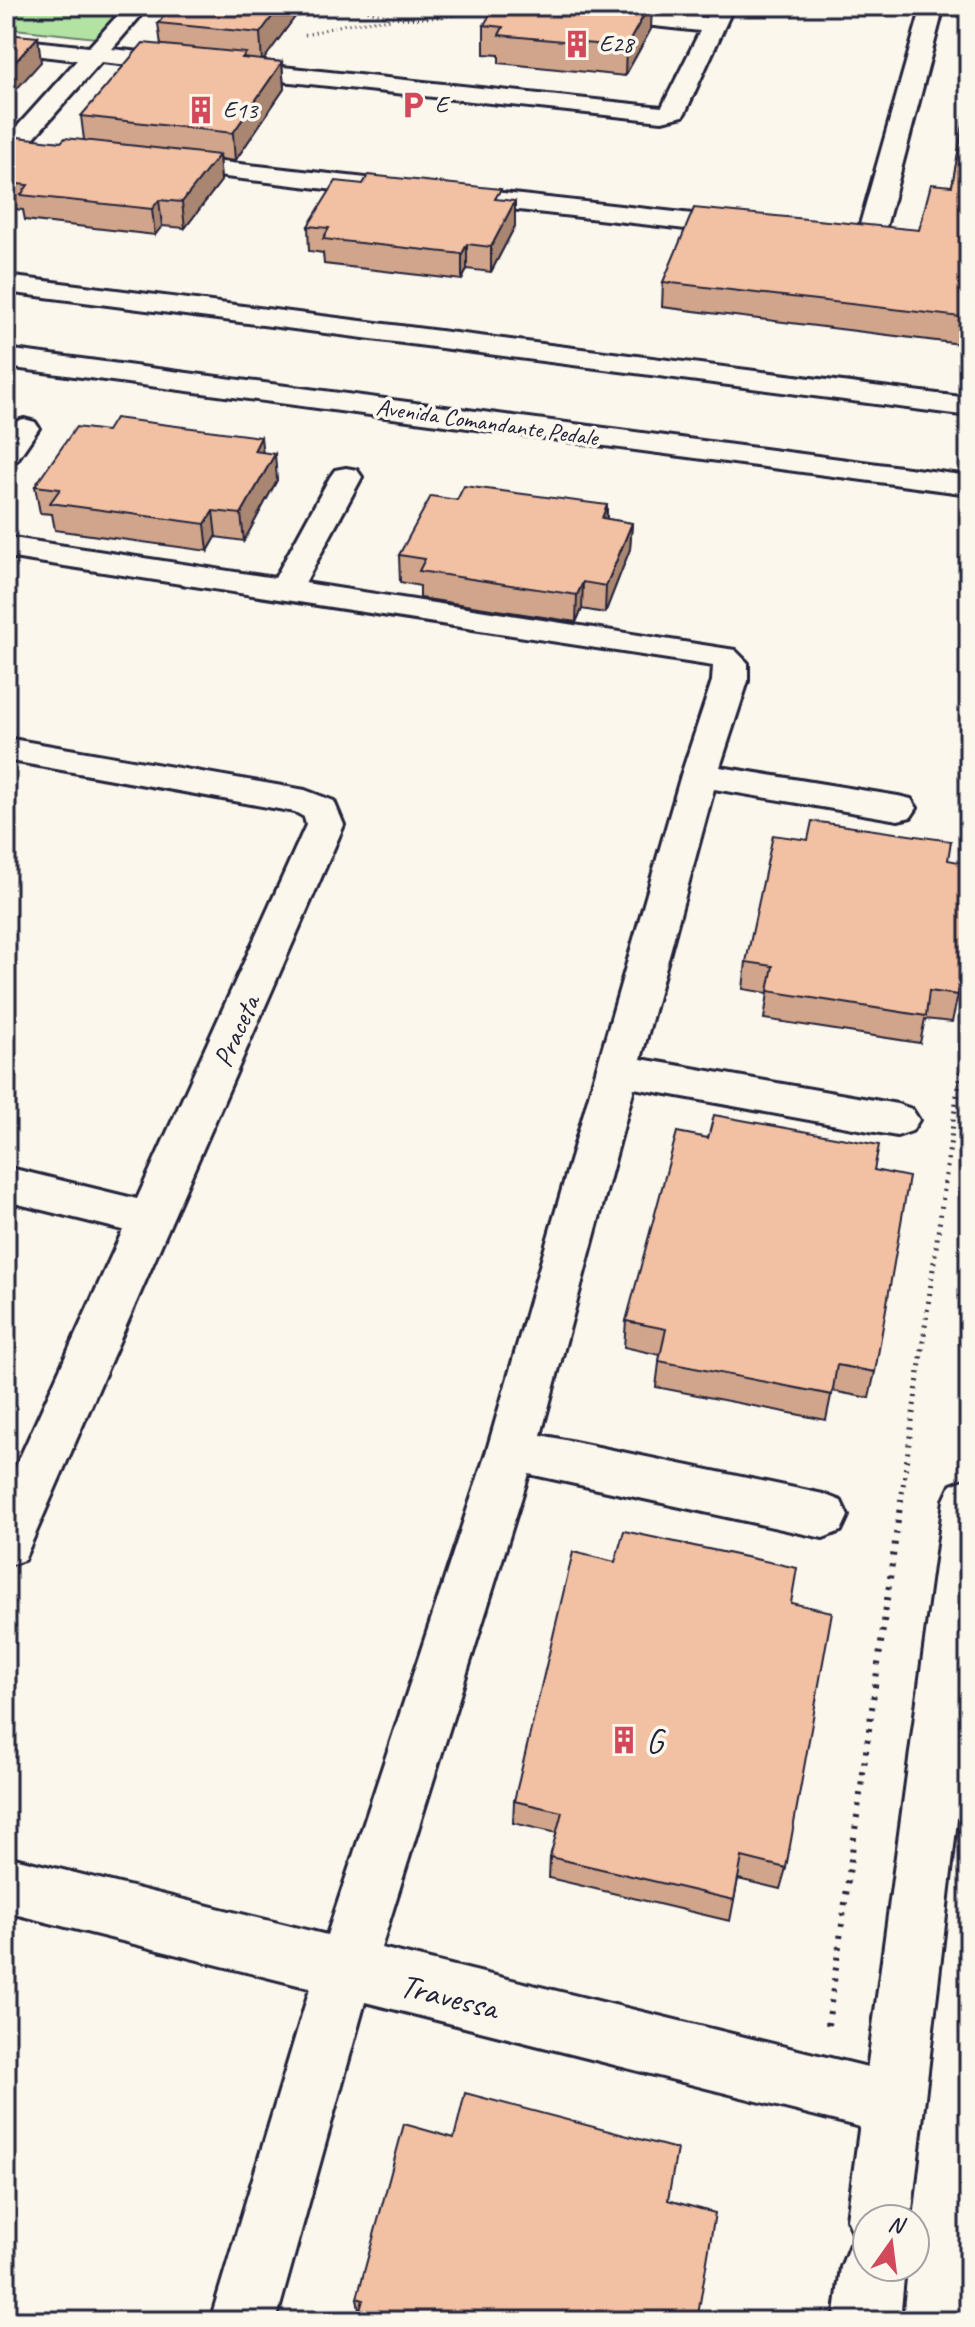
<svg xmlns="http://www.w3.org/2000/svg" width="975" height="2327" font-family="Caveat,sans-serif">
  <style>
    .green { fill: #b2e3a3; stroke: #6a826f; stroke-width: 2 }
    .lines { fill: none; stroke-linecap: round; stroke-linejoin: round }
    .minor-casing { stroke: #22223b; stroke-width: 6 }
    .tertiary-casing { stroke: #22223b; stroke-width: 6 }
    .path-far2 { stroke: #22223b; stroke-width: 3; stroke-dasharray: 1 4; stroke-linecap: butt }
    .path-far1 { stroke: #22223b; stroke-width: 5; stroke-dasharray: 2 6; stroke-linecap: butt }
    .path { stroke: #22223b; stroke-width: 6; stroke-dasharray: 3 8; stroke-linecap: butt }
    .minor { fill: #fbf7ec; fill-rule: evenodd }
    .tertiary { fill: #fbf7ec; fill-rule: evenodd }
    .wall { fill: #d0a58b; stroke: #22223b; stroke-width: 2 }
    .shaded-wall { fill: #a98671; stroke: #22223b; stroke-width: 2 }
    .building { fill: #f2c0a2; stroke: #22223b; stroke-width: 2 }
    .labels { text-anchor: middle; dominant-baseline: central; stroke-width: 7; stroke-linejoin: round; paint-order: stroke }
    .far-poi-label { font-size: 24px; fill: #22223b; stroke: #fbf7ec; text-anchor: start }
    .far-street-label { font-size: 24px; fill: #22223b; stroke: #fbf7ec }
    .street-label { font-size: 28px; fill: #22223b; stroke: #fbf7ec }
    .near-poi-label { font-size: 34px; fill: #22223b; stroke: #fbf7ec; text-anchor: start }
    .near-street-label { font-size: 34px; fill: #22223b; stroke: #fbf7ec }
  </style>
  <rect width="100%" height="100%" fill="#fbf7ec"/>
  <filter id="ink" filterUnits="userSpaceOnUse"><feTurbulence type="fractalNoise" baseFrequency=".0125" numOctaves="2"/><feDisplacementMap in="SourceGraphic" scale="16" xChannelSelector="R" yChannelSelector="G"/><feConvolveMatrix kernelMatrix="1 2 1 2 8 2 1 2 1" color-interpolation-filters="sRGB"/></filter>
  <g filter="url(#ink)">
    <path class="green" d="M6 6H125L96 38 6 28Z"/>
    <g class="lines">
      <defs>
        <path id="minor" d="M126 6H149L112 49 662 107 700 31 534 13 523 6H596L706 18 712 6H734L686 111 683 116 662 121 101 62 15 159 6 162V139L77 60 6 52V38L89 47Z
          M922 6H944L885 231C871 252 832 246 809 241L805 235 809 229 859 228Z
          M159 155 393 181 406 189 393 197 150 168 146 163 150 158Z
          M458 188 747 220 757 222 760 228 757 234 747 236 449 202 445 196 449 190Z
          M24 419 35 422 39 428 17 460 6 462C6 443 2 424 24 419Z
          M346 468 357 470 362 477 305 583 735 650 748 663V681L720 767 898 796 911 799 917 808 911 817 898 820 714 789 641 1059 897 1104 912 1109 919 1120 912 1131 897 1136 634 1088 541 1435 823 1494 841 1501 848 1516 841 1531 823 1538 529 1474 381 1948 892 2073 914 2082 923 2104 914 2126 892 2135 365 2002 276 2321H210L310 1988 6 1912V1856L327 1935 487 1450 681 775 712 681 713 666 6 557V537L275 578 330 477 335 470Z
          M6 738 305 790 334 801 344 825 31 1544 24 1560 6 1566V1488L123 1230 6 1201V1167L137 1199 306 825 304 817 295 812 6 760Z"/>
        <path id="tertiary" d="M6 276 969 398V416L6 292Z
          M6 349 969 476V494L6 367Z
          M969 1478V1716L911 2219H867V2267H905L900 2321H834L841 2267 850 2244 857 2242 847 2219 944 1500 951 1485Z"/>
      </defs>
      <use href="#minor" class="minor-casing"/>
      <use href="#tertiary" class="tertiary-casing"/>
      <path class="path-far2" d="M359 6C402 29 449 14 495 10
        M305 35 346 24 393 19"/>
      <path class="path-far1" d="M901 1501 969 1008"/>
      <path class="path" d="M828 2025 901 1499"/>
      <use href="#minor" class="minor"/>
      <use href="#tertiary" class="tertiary"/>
    </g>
    <path class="wall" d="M303 6 263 60 282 62 284 89 235 161 219 159 221 181 185 228 162 226 155 235 25 220 23 210 6 208V138L61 142 84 140 81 116 161 45 158 23Z
      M484 25 651 29 625 76 499 63V55L484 54Z
      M969 93V345L662 307 663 282 919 230 952 186Z
      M500 200 515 226 491 272 467 269 462 280 324 264 323 253 309 251 308 226Z
      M263 452 277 480 244 541 216 537 208 551 55 530 52 514 40 513 35 486Z
      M457 500 607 505V519L632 523 630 549 605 613 582 609 576 622 420 598V586L400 582 399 555Z
      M948 860 958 995 952 1022 925 1019 920 1043 764 1019 768 993 743 989 746 962Z
      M708 1138 874 1170 875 1372 869 1398 832 1391 826 1420 656 1387 660 1355 624 1347 626 1321Z
      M615 1562 791 1603 786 1868 780 1889 738 1879 730 1921 549 1878 550 1857 557 1833 513 1823 514 1801Z
      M668 2200 359 2311 357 2298Z"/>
    <path class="shaded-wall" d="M280 6H303L262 62 260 33Z
      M649 6H652L651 29 625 76 626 47Z
      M38 37 41 62 6 101V72Z
      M282 62 284 89 235 161 233 133Z
      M219 155 221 181 185 228 182 202Z
      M159 200 162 226 155 235 152 209Z
      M515 201V226L491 272V247Z
      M467 244V269L462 280V254Z
      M261 437 264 464 254 451Z
      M275 454 277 480 244 541 241 514Z
      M607 505 606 532 602 518Z
      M213 511 216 537 208 551 205 524Z
      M632 523 630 549 605 613 606 586Z
      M583 582 582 609 576 622 577 595Z"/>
    <path class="building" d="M173 6H280L260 33 158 23Z
      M495 6H649L626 47 499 35 503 27 484 25Z
      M6 34 38 37 6 72Z
      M143 43 246 53 242 58 282 62 233 133 81 116Z
      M969 93V318L663 282 694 208 919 230 931 184 952 186Z
      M9 136 61 142 65 138 219 155 182 202 159 200 152 209 21 195 28 185 6 183V138Z
      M368 175 501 189 495 199 515 201 491 247 467 244 462 254 323 239 329 228 308 226 336 181 363 184Z
      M115 418 261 437 254 451 275 454 241 514 213 511 205 524 50 503 60 489 35 486 76 427 107 431Z
      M464 486 607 505 602 518 632 523 606 586 583 582 577 595 419 571 425 559 399 555 431 496 457 500Z
      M812 821 951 841 948 860 969 864V900L958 995 929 991 926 1016 768 991 773 966 746 962 773 835 808 840Z
      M714 1115 879 1145 874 1170 909 1177 875 1372 837 1365 832 1395 659 1361 666 1329 626 1321 677 1132 708 1138Z
      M624 1531 797 1568 791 1603 832 1612 786 1868 742 1857 734 1900 550 1857 562 1812 514 1801 573 1552 615 1562Z
      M465 2093 677 2149 668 2200 715 2213 697 2321H357L363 2300 357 2298 404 2124 454 2138Z"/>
  </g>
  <defs>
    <symbol id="building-bare" viewBox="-9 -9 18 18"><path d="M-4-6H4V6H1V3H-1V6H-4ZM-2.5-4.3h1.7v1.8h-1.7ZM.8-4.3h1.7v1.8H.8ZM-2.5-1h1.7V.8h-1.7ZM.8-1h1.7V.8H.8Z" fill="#d1495b" stroke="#fbf7ec" stroke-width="2.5" paint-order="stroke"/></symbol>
    <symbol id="parking-bare" viewBox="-9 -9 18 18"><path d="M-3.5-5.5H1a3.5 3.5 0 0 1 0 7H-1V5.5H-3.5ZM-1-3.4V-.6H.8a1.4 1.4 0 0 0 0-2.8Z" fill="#d1495b" stroke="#fbf7ec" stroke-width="2.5" paint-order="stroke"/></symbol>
  </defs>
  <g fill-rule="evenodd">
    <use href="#building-bare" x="557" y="24" width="40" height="40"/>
    <use href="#parking-bare" x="393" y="85" width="40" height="40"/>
    <use href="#building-bare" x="181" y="90" width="40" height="40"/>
    <use href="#building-bare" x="604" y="1720" width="40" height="40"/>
  </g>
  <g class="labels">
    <g class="far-poi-label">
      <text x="599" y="44">E28</text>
      <text x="435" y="105">E</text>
      <text x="223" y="110">E13</text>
    </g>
    <g class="far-street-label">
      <text transform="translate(487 422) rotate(8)">Avenida Comandante Pedale</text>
    </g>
    <g class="street-label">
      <text transform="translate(236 1031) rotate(-66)">Praceta</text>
    </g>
    <g class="near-poi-label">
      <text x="646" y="1740">G</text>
    </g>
    <g class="near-street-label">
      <text transform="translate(449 1996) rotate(14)">Travessa</text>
    </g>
  </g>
  <rect width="975" height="2327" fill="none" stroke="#fbf7ec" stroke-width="32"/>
  <rect x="16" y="16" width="943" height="2295" fill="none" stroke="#22223b" stroke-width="3" filter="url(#ink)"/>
  <g transform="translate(891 2243) rotate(14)"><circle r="38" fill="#fbf7ec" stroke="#a4a2a5" stroke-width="2"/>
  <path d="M0-6L14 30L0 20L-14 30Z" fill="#d1495b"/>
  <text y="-12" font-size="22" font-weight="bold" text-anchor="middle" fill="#22223b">N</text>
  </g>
</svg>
